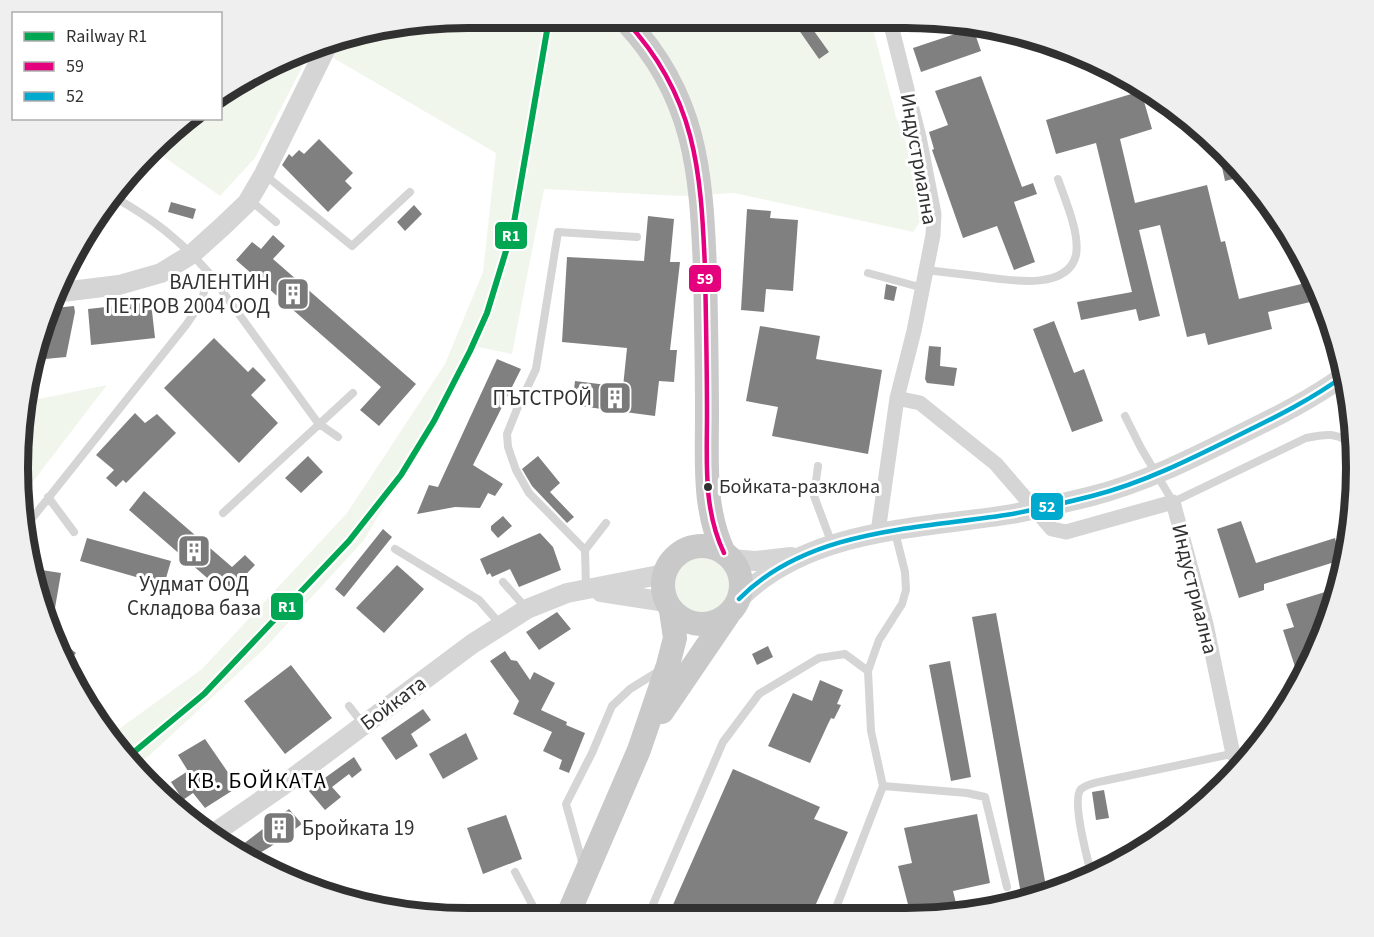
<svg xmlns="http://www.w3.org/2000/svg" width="1374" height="937" font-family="'Source Sans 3',sans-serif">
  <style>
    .green { fill: #f1f6ed }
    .building { fill: #808080 }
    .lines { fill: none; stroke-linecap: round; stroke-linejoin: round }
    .service { stroke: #d5d5d5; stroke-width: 8 }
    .minor { stroke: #d5d5d5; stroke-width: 15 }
    .tertiary { stroke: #d5d5d5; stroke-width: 20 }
    .primary { stroke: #c9c9c9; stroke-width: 24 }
    .bus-1-casing { stroke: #fff; stroke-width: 9 }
    .bus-2-casing { stroke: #fff; stroke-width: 9 }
    .bus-1 { stroke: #e5007d; stroke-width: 4.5 }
    .bus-2 { stroke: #00a9ce; stroke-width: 4.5 }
    .rail-1-casing { stroke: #fff; stroke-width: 10 }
    .rail-1 { stroke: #00a651; stroke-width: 6 }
    .bus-dot { fill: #313131; stroke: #fff; stroke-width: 2 }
    .labels { text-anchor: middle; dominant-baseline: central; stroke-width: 6; stroke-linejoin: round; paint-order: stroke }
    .bus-label { font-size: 20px; fill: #313131; stroke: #fff; text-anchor: start }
    .street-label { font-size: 21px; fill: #313131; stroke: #fff }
    .poi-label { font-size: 21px; fill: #313131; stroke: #fff; text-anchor: end }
    .neighbourhood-label { font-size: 22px; letter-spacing: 1.5px; fill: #000; stroke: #fff }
    .rim { fill: none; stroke: #313131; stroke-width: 8 }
    .line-badge { stroke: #fff; stroke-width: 2 }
    .badge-label { font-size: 16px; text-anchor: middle; font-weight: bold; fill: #fff }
  </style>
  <rect width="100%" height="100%" fill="#fff"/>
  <path class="green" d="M469 18 872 25 896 117 912 158 924 216 913 232 734 193 682 196 544 189 512 354 478 347 364 540 264 649 150 755 135 766 112 734 202 669 347 513 445 364 483 272 496 153 318 49 352 33Z
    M310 52 255 158 220 196 154 150 190 119 220 118 221 93Z
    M107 385 25 492 22 410 24 402Z
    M672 586a30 30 0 1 1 60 0a30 30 0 1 1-60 0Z"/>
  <path class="building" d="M794 23 809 24 829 52 819 59Z
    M973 28 981 51 921 72 913 48Z
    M981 76 1022 187 1033 183 1037 194 1014 202 1035 262 1014 270 997 226 963 238 932 150 934 149 929 132 948 125 935 91Z
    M1141 91 1152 129 1120 139 1135 203 1207 185 1221 242 1225 241 1239 299 1314 281 1323 299 1268 312 1272 329 1208 345 1205 333 1187 337 1160 225 1139 230 1160 316 1139 321 1136 309 1081 320 1077 302 1132 292 1096 143 1056 154 1046 120Z
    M319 139 353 173 345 181 352 188 328 212 282 165 289 154 292 157 299 150 304 154Z
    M1229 156 1239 169 1245 176 1225 181 1220 158Z
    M171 202 196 209 193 219 168 212Z
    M414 205 422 214 405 231 397 222Z
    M747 209 771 211 770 218 798 220 793 291 766 289 764 312 741 310Z
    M648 216 674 219 670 262H680L670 350H677L674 382 659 381 655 416 572 405 575 381 623 387 627 348 562 342 567 257 644 261Z
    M273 235 285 246 273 259 416 384 379 426 360 410 381 387 236 260 252 242 261 249Z
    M886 284 897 287 894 301 884 299Z
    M151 302 155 338 91 345 88 309Z
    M74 306 75 312 66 357 45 359 54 308Z
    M1054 321 1074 373 1084 369 1103 421 1072 432 1033 329Z
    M760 326 820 336 816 359 882 370 868 454 772 436 778 407 746 401Z
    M214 338 248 372 253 367 266 380 251 395 278 423 239 463 164 388Z
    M929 346 941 347 940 366 957 368 954 386 927 383 925 379Z
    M497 359 521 369 473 465 503 484 495 496 488 493 480 508 455 507 417 514 429 485 438 487Z
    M135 413 145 423 157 414 176 433 126 483 123 480 116 487 106 478 114 470 96 455Z
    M308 456 323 472 301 493 285 478Z
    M538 456 560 483 550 492 574 517 567 523 532 486 522 469Z
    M144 491 232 567 245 555 255 565 228 593 215 581 213 583 129 510Z
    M503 516 512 526 498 538 491 530V526Z
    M1241 521 1256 563 1335 538 1341 560 1264 584V590L1239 598 1217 529Z
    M383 529 392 537 344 597 335 589Z
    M540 533 553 547 561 570 519 587 510 569 492 577 490 573 487 575 480 559Z
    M87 538 171 561 164 585 80 561Z
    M397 565 424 589 384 633 356 608Z
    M35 569 61 573 55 608 44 607 34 577Z
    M1338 588 1322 641 1300 682 1283 630 1294 627 1286 604Z
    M557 612 571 629 539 650 526 632Z
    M996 613 1047 892 1022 900 972 617Z
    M53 635 76 653 64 667 59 651Z
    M768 646 773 657 757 665 752 654Z
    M505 651 511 660 517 661 530 680 534 672 555 683 541 710 567 722 566 725 585 733 569 773 559 769 562 760 543 751 552 732 513 714 519 701 490 661Z
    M950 661 971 777 951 781 929 665Z
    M291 665 332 718 285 754 244 701Z
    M820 680 843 690 837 704 841 705 834 719 831 718 828 724 810 763 768 746 793 693 812 701Z
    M423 709 431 720 411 734 418 746 396 760 381 738Z
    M1283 712 1280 719 1269 732 1265 716Z
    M466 733 478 759 443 779 429 754Z
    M205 739 238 787 205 808 193 793 183 800 171 782 188 771 178 755Z
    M354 757 362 770 352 778 349 774 332 787 341 797 325 810 308 790Z
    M733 769 820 807 814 819 848 832 812 913 668 916Z
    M1104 790 1109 818 1096 820 1092 792Z
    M289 809 302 824 270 847 249 859 234 851Z
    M977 814 990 883 953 891 958 911H940L939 905 910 912 898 866 912 863 904 828Z
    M506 815 522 859 483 874 467 828Z
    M1131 854 1113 867 1106 872 1104 859Z"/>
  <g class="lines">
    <path class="service" d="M265 175 352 246 410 192
      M114 197C153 219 179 239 209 273L318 423 338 437
      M250 200 276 222
      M926 270C943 272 960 274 977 276 1003 279 1067 293 1076 255 1080 233 1065 200 1058 179
      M868 273 923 288
      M1125 416 1141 448 1173 502 1306 438C1326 434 1341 431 1354 449
      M818 466 814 496 832 544
      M48 497 74 532
      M223 513 353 393
      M26 526 186 325 201 303 209 273
      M395 549 479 600 500 624
      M585 550 606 523
      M503 582 526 608
      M586 588 585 550 529 493 516 470 508 447 507 434 517 409 536 369 558 232 637 237
      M349 706 363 724
      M1233 754 1242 765
      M883 786 967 793 985 797 1007 887
      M583 865 566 804 592 753 612 706 630 689 659 671
      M515 872 534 908 544 918
      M1092 877C1088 861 1071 800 1081 789 1088 783 1099 782 1108 780L1255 749
      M834 913 883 786 871 731 868 671 879 640 902 604 906 590 905 572 895 532
      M648 916 723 742 759 694 819 658 845 654 868 671"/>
    <path class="minor" d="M897 398 920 403 996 464 1052 529 1066 532 1173 502 1206 624 1233 754
      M878 532 897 398 914 331 933 235 934 214 919 137 891 25"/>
    <path class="tertiary" d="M54 293 119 285 161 273 192 254 223 226 247 203 264 174 328 44
      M731 559 755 561 791 557
      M601 592 666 602
      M739 599C809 528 920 529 1012 514 1038 509 1065 503 1092 496 1143 483 1191 459 1239 435 1276 417 1312 399 1345 375
      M210 836 282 786 472 644 527 609 567 593 664 574"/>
    <path class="primary" d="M626 21C696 96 701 171 705 269 706 318 707 366 707 415 707 462 703 509 724 553
      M663 585a39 39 0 1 1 78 0a39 39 0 1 1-78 0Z
      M662 712 728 615
      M567 917 639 750 668 665 675 638 671 611"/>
    <defs>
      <path id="bus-1" d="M626 21C696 96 701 171 705 269 706 318 707 366 707 415 707 462 703 509 724 553"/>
      <path id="bus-2" d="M739 599C809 528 920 529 1012 514 1038 509 1065 503 1092 496 1143 483 1191 459 1239 435 1276 417 1312 399 1345 375"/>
    </defs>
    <use href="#bus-1" class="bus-1-casing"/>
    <use href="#bus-2" class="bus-2-casing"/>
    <use href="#bus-1" class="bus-1"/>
    <use href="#bus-2" class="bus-2"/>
    <defs>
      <path id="rail-1" d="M128 757 204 694 349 541 401 475 434 421 470 351 487 313 513 228 549 19"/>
    </defs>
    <use href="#rail-1" class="rail-1-casing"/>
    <use href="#rail-1" class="rail-1"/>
  </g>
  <defs>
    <symbol id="building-square" viewBox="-11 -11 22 22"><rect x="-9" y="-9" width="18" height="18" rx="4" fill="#797979" stroke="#fff"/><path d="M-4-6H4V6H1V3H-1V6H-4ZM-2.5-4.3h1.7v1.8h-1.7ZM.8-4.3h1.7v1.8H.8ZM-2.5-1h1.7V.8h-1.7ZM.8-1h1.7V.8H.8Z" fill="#fff"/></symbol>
  </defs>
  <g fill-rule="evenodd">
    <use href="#building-square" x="274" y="275" width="38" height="38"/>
    <use href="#building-square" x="596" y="379" width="38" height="38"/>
    <use href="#building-square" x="175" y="532" width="38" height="38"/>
    <use href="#building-square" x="260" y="809" width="38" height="38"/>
  </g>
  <circle class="bus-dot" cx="708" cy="487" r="5"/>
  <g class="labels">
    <g class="bus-label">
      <text x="719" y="487">Бойката-разклона</text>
    </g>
    <g class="street-label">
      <text transform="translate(919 159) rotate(80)">Индустриална</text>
      <text transform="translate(1195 589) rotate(76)">Индустриална</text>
      <text transform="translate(393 703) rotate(-37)">Бойката</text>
    </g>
    <g class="poi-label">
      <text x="270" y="282">ВАЛЕНТИН<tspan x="270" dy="24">ПЕТРОВ 2004 ООД</tspan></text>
      <text x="592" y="398">ПЪТСТРОЙ</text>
      <text x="194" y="584" text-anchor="middle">Уудмат ООД<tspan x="194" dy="24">Складова база</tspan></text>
      <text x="302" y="828" text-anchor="start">Бройката 19</text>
    </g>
    <g class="neighbourhood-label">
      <text x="257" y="781">КВ. БОЙКАТА</text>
    </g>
  </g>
  <path d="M0 0H1374V937H0ZM468 28H906A440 440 0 0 1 1346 468V468A440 440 0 0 1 906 908H468A440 440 0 0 1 28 468V468A440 440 0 0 1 468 28Z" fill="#efefef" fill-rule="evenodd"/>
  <path class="rim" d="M468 28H906A440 440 0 0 1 1346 468V468A440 440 0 0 1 906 908H468A440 440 0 0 1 28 468V468A440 440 0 0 1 468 28Z"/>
  <g class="line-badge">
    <rect x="494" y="221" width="34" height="29" rx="6" fill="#00a651"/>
    <rect x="688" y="264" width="34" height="29" rx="6" fill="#e5007d"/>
    <rect x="1030" y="492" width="34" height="29" rx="6" fill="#00a9ce"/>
    <rect x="270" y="592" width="34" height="29" rx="6" fill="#00a651"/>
  </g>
  <g class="badge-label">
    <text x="511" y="241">R1</text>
    <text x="705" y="284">59</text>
    <text x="1047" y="512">52</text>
    <text x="287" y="612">R1</text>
  </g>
  <rect x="12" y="12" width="210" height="108" fill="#ffffff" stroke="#adadad" stroke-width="1.5"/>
  <rect x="24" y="32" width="30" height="9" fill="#00a651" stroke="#adadad" stroke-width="1.5"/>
  <text x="66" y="42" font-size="18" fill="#313131">Railway R1</text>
  <rect x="24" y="62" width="30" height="9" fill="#e5007d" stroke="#adadad" stroke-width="1.5"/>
  <text x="66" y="72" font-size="18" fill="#313131">59</text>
  <rect x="24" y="92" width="30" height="9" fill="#00a9ce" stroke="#adadad" stroke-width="1.5"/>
  <text x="66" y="102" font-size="18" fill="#313131">52</text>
</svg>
